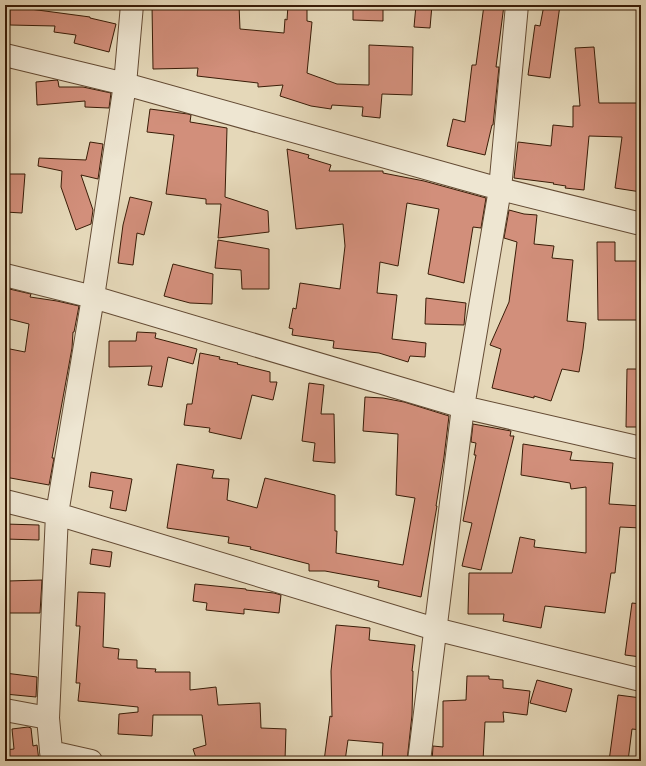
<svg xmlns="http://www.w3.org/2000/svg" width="646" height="766" font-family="'Gentium Book Plus',serif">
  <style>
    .building { fill: #d28f7b; stroke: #391c07 }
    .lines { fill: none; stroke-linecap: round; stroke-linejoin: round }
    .minor-casing { stroke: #644b34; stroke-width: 24 }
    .minor { stroke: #eee6d2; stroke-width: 22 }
  </style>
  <rect width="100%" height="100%" fill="#e5d8b9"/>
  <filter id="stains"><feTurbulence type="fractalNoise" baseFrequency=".005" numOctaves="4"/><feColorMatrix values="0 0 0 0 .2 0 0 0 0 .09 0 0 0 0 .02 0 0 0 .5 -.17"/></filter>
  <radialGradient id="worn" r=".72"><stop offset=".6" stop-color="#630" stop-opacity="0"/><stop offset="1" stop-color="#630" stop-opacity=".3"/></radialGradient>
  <path class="building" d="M10 5H30V9L90 17V18L116 24 109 52 74 43 76 35 54 32 55 26 10 25Z
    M152 5H239L240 29 284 33 285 19 287 20 288 5H307V21L312 22 307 73 337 84 369 85V45L413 47 412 95 382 94 380 118 362 116 363 107 332 105 331 109 311 106 280 96 283 85 258 87V83L197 76 198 68 153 69Z
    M353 5H383V21L353 20Z
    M416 5H432L430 28 414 27Z
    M484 5H504L496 67H499L493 125H492L485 155 447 146 453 119 465 122 472 65H476Z
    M544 5H560L550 78 528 75 535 25 540 26Z
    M594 47 599 103H641V192L615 188 622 137 589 136 584 190 565 188 566 186 553 184 554 183 514 178 518 142 551 146 553 125 573 127V106H580L575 48Z
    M57 80 58 81 59 87H83L111 93 109 108 85 107V101L37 105 36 82Z
    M150 109 188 114 191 115 190 122 227 128 225 197 268 211 269 232 218 238 221 204H206V199L166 194 174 135 147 132Z
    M90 142 103 144 98 179 81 175 93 210 91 224 76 230 61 187 62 171 38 166 39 158 86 160Z
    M287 149 309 155 308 158 331 165 329 171H383V173L424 181 486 198 481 228 473 227 464 283 428 274 439 209 407 203 398 266 380 262 377 293 397 295 392 339 426 343 425 357 410 356 408 362 379 353 333 348 334 341 292 335 293 329 289 328 293 308 296 309 300 283 340 289 345 246 343 224 296 229Z
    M5 174H25L22 213 5 212Z
    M130 197 152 202 144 235 137 233 133 265 118 263 123 225Z
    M509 210 524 214 537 215 534 244 554 246 552 258 573 260 567 321 586 323 583 349 579 372 562 369 551 401 534 396V398L492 388 501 349 490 345 509 302 517 242 504 238Z
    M218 240 269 249V289H242L241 270 215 268Z
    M597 242H615V261H640L639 320H598Z
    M173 264 213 274 212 304 190 303 164 296Z
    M5 288 31 294 30 297 57 301 79 306 74 332H73L72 348 52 458H54L49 485 5 477V348L25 352 29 324 5 318Z
    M426 298 466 303 464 325 425 324Z
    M137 332 156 333 155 338 197 349 193 364 168 357 162 387 148 385 152 366 109 367V341H136Z
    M200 353 220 357 219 359 238 363 237 364 270 372V382H277L273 400 252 395 241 439 209 432 210 428 184 425 187 404H192Z
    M627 369H641V427H626Z
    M309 383 324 385 321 414H334L335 463 313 461 315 443 302 441Z
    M365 397 383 398 404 402 449 416 444 457 436 506H437L421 597 378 587 379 581 325 571H309V564L250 549 251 547 228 543 229 537 167 528 177 464 214 470 212 478 229 479 227 500 257 508 265 478 335 495V531H337L336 553 403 565 415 498 396 495 398 434 363 431Z
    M473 424 511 431 510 436H514L481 570 462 566 472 523 463 521 476 455H474L476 443 471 442Z
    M523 444 572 452 570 460 613 463 609 504 641 506V528L620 527 615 573H611L605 613 545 606 541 628 503 621 504 614H468L469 573H512L520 537 535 540 534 547 586 553V487L571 489 570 483 521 475Z
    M91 472 132 479 126 511 110 508 113 491 89 487Z
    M5 524 39 525V540L5 539Z
    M92 549 112 552 110 567 90 564Z
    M42 580 40 613H8V581Z
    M195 584 246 589V590L274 593 281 595 279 613 244 609V614L206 610 207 603 193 601Z
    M78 592 105 593 103 647 119 649 118 659 137 660V668L156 669 155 672H190V690L216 687 218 705 260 703 261 728 286 729 285 760 263 759V761H197L193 749 206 745 202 715H153L152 736 118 734 119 714 138 712V707L78 701 80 683H76L80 626H76Z
    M632 603 641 604V657L625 655Z
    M336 625 370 628 369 640 415 645 412 671H413L412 715 407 761H382L383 743 348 740 345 761H324L330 716 332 717 331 671Z
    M5 673 37 677 36 697 5 694Z
    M467 676H489V679L503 680V688L530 691 527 715 503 712 504 722H485L483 761H432L433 746 443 747V701L466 700Z
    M537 680 572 689 566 712 530 703Z
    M618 695 641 698V730L632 729 628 761H609Z
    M28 727 31 728 33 746 37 745 39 761H5V750L14 749 12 729Z"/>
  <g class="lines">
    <defs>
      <path id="minor" d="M5 55 125 84 500 189 641 224
        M5 275 93 297 463 407 641 448
        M5 501 57 514 435 629 641 680
        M5 710 48 718
        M51 752 91 761
        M52 761 48 718 57 514 93 297 125 84 132 5
        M419 761 463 407 500 189 517 5"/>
    </defs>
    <use href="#minor" class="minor-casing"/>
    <use href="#minor" class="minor"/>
  </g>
  <rect width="646" height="766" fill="none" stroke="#e5d8b9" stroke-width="20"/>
  <rect x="6" y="6" width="634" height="754" fill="none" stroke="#391c07" stroke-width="2"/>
  <rect x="10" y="10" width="626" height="746" fill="none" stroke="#391c07"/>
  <rect width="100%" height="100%" filter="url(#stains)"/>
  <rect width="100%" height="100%" fill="url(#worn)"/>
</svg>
